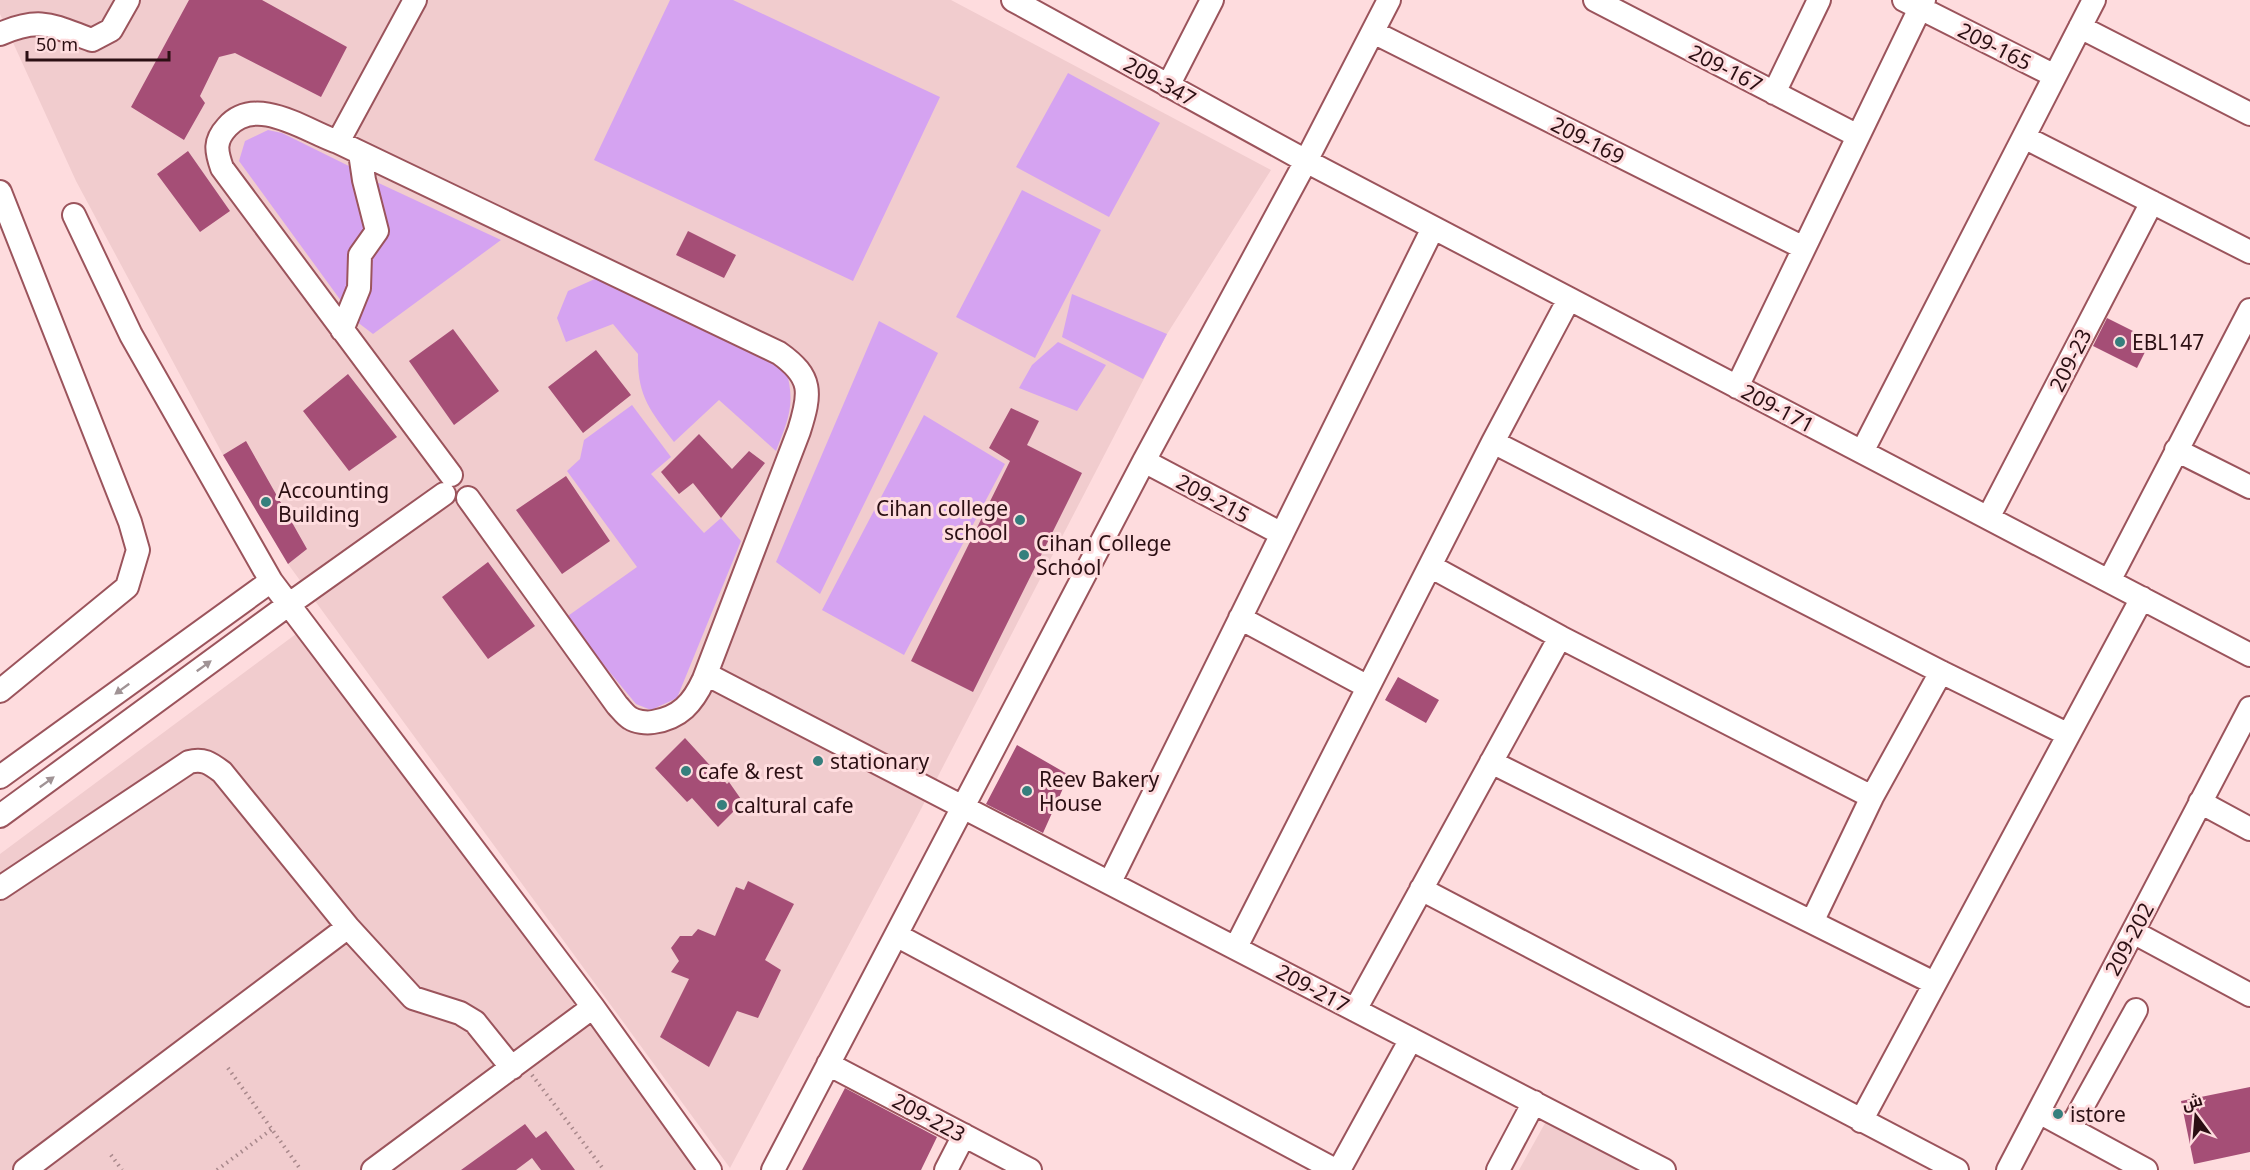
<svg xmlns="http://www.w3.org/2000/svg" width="2250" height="1170" font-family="'Noto Sans',Cairo,sans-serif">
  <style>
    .built { fill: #f1ccce }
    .green { fill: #d5a3f1 }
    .building { fill: #a54e76 }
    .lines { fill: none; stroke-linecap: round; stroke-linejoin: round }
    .minor-casing { stroke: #9b545c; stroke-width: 26 }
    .path { stroke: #a8888b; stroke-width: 4; stroke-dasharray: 1.5 4.5; stroke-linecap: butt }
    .minor { stroke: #fff; stroke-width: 22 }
    .oneway { fill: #a09395 }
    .poi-dot { fill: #367f7d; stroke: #fedcde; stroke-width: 2 }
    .labels { text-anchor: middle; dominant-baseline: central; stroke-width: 6; stroke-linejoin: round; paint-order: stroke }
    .street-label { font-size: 21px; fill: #2b0f13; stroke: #fedcde }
    .poi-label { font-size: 21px; fill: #2b0f13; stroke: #fedcde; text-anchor: start }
  </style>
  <rect width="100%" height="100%" fill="#fedcde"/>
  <path class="built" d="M0 0H951L1271 170 1167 334 920 811 730 1168 288 564 223 455 76 181 0 14Z
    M300 631 703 1170H0V854Z
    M1549 1116 1652 1170H1519Z"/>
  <path class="green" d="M670 0H733L940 97 853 281 594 160Z
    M1068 73 1160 123 1109 217 1016 167Z
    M268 130 282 133 355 169 372 230 347 309 239 161 245 141Z
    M370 179 501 240 373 334 352 318 367 286Z
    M1022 190 1101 230 1035 358 956 317Z
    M597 278 786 370C796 404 788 420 776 451L719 400 674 442C650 410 637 396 638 354L613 324 566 342 557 318 568 291Z
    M1072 294 1167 334 1143 379 1062 337Z
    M879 321 938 353 820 594 776 562Z
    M1058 342 1106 365 1077 411 1019 388 1032 365Z
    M632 405 671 457 651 474 704 533 721 518 741 541 677 698 651 710 636 704 565 618 637 567 567 471 580 459 584 440Z
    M924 415 1005 464 904 655 822 610Z"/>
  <path class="building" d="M189 0H262L347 47 321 97 235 53 219 57 200 96 205 103 184 140 131 107Z
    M188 151 230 211 200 232 157 174Z
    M688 231 736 255 724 278 676 255Z
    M2107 318 2151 340 2137 368 2093 346Z
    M453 329 499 391 454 425 409 361Z
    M596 350 631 395 583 433 548 387Z
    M348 374 397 437 349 471 303 411Z
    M1011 408 1039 421 1027 445 1082 473 973 692 911 661 1010 461 989 448Z
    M699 434 732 469 749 451 765 463 721 518 693 483 679 494 661 472Z
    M246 441 307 549 288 564 223 455Z
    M566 476 610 541 562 574 516 510Z
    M488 562 535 626 488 659 442 597Z
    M1398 677 1439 700 1426 723 1385 700Z
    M685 738 727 784 729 782 743 802 718 827 692 798 687 802 655 768Z
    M1017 745 1069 775 1043 833 986 804Z
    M748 881 794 904 765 960 781 970 758 1018 737 1011 709 1067 660 1037 689 979 671 972 679 961 671 948 680 936H692L698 929 715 936 736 887 744 890Z
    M2250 1087V1152L2194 1164 2181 1101Z
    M845 1088 937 1137 921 1170H802Z
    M525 1124 536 1138 546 1131 575 1170H541L532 1158 516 1170H461Z"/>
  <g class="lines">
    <defs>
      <path id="minor" d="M1013 0 1306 161 2250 655
        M1595 0 1858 136
        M1904 0 2055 76
        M2080 27 2250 114
        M1373 32 1804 248
        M0 34C41 16 53 26 92 40L111 30 128 0
        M1168 86 1212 0
        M1774 93 1819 0
        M2024 137 2250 252
        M338 142 415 0
        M0 192 130 522 138 550 127 587 0 691
        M74 215 131 335 271 581 593 1007 710 1170
        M342 330 359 288 360 255 377 231 364 180 360 153
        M1737 387 1924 0
        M1493 442 1941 672 2067 734
        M2176 450 2250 487
        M1862 452 2094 0
        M1144 461 1282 534
        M451 475 222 168C216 151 214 141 227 127 256 94 306 131 338 142L779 353C813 377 811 393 799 431L704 679C693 703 680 718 653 722 646 723 636 722 630 718 625 715 621 709 617 705L468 498
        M1988 518 2152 202
        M1430 566 1560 637 1872 797
        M2109 581 2250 310
        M1240 618 1368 687
        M706 674 1664 1170
        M1491 762 1934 983
        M0 777 271 581
        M2200 802 2250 829
        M0 816 288 605 444 494
        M1110 882 1433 228
        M0 888 189 762C203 758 210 763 222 772L348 927 413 998 460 1013 475 1022 512 1068
        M1421 889 1957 1170
        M1812 922 1872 797 1941 672
        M2133 932 2250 995
        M896 935 1335 1170
        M1236 947 1493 442 1569 299
        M1355 1010 1560 637
        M828 1064 1030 1170
        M2039 1112 2146 1170
        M1861 1121 2142 598
        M2070 1129 2136 1010
        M25 1170 348 927
        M373 1170 593 1007
        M773 1170 1144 461 1306 161 1389 0
        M946 1170 964 1135
        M1339 1170 1411 1039
        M1498 1170 1534 1102
        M2008 1170 2250 708"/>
    </defs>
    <use href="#minor" class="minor-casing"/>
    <path class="path" d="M228 1068 301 1170
      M532 1075 604 1170
      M111 1155 122 1170
      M217 1170 272 1129"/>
    <use href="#minor" class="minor"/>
  </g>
  <defs><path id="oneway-solid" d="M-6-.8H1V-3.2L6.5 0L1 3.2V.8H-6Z" transform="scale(1.5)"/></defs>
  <g class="oneway">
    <use href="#oneway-solid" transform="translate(204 666) rotate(-36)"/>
    <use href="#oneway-solid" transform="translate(122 689) rotate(144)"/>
    <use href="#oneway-solid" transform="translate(47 782) rotate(-36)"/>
  </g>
  <g class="poi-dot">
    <circle cx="2120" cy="342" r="6"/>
    <circle cx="266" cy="502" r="6"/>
    <circle cx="1020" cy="520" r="6"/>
    <circle cx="1024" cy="555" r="6"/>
    <circle cx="818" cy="761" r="6"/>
    <circle cx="686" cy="771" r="6"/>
    <circle cx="1027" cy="791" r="6"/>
    <circle cx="722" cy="805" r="6"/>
    <circle cx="2058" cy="1114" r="6"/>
  </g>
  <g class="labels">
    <g class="street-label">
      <text transform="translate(1995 46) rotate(27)">209-165</text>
      <text transform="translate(1726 68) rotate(27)">209-167</text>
      <text transform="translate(1160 81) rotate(29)">209-347</text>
      <text transform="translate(1588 140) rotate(27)">209-169</text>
      <text transform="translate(2070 360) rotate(-63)">209-23</text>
      <text transform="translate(1778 408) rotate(28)">209-171</text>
      <text transform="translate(1213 498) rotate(28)">209-215</text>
      <text transform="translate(2129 939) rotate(-62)">209-202</text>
      <text transform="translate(1313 988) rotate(28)">209-217</text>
      <text transform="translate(929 1117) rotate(28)">209-223</text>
    </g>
    <g class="poi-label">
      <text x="2132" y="342">EBL147</text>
      <text x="278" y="490">Accounting<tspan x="278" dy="24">Building</tspan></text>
      <text x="1008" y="508" text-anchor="end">Cihan college<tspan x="1008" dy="24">school</tspan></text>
      <text x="1036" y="543">Cihan College<tspan x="1036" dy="24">School</tspan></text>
      <text x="830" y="761">stationary</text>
      <text x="698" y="771">cafe &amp; rest</text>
      <text x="1039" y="779">Reev Bakery<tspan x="1039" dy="24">House</tspan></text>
      <text x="734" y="805">caltural cafe</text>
      <text x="2070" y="1114">istore</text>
    </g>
  </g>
  <g transform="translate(2196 1116) rotate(344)" stroke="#fedcde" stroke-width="4.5" paint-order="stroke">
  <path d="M0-4.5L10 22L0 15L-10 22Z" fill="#2b0f13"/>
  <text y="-9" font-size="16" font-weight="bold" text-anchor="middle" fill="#2b0f13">ش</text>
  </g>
  <path d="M27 51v9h142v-9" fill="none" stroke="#2b0f13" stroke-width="3"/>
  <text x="36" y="51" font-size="18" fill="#2b0f13" stroke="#fedcde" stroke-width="4.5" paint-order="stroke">50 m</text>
</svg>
